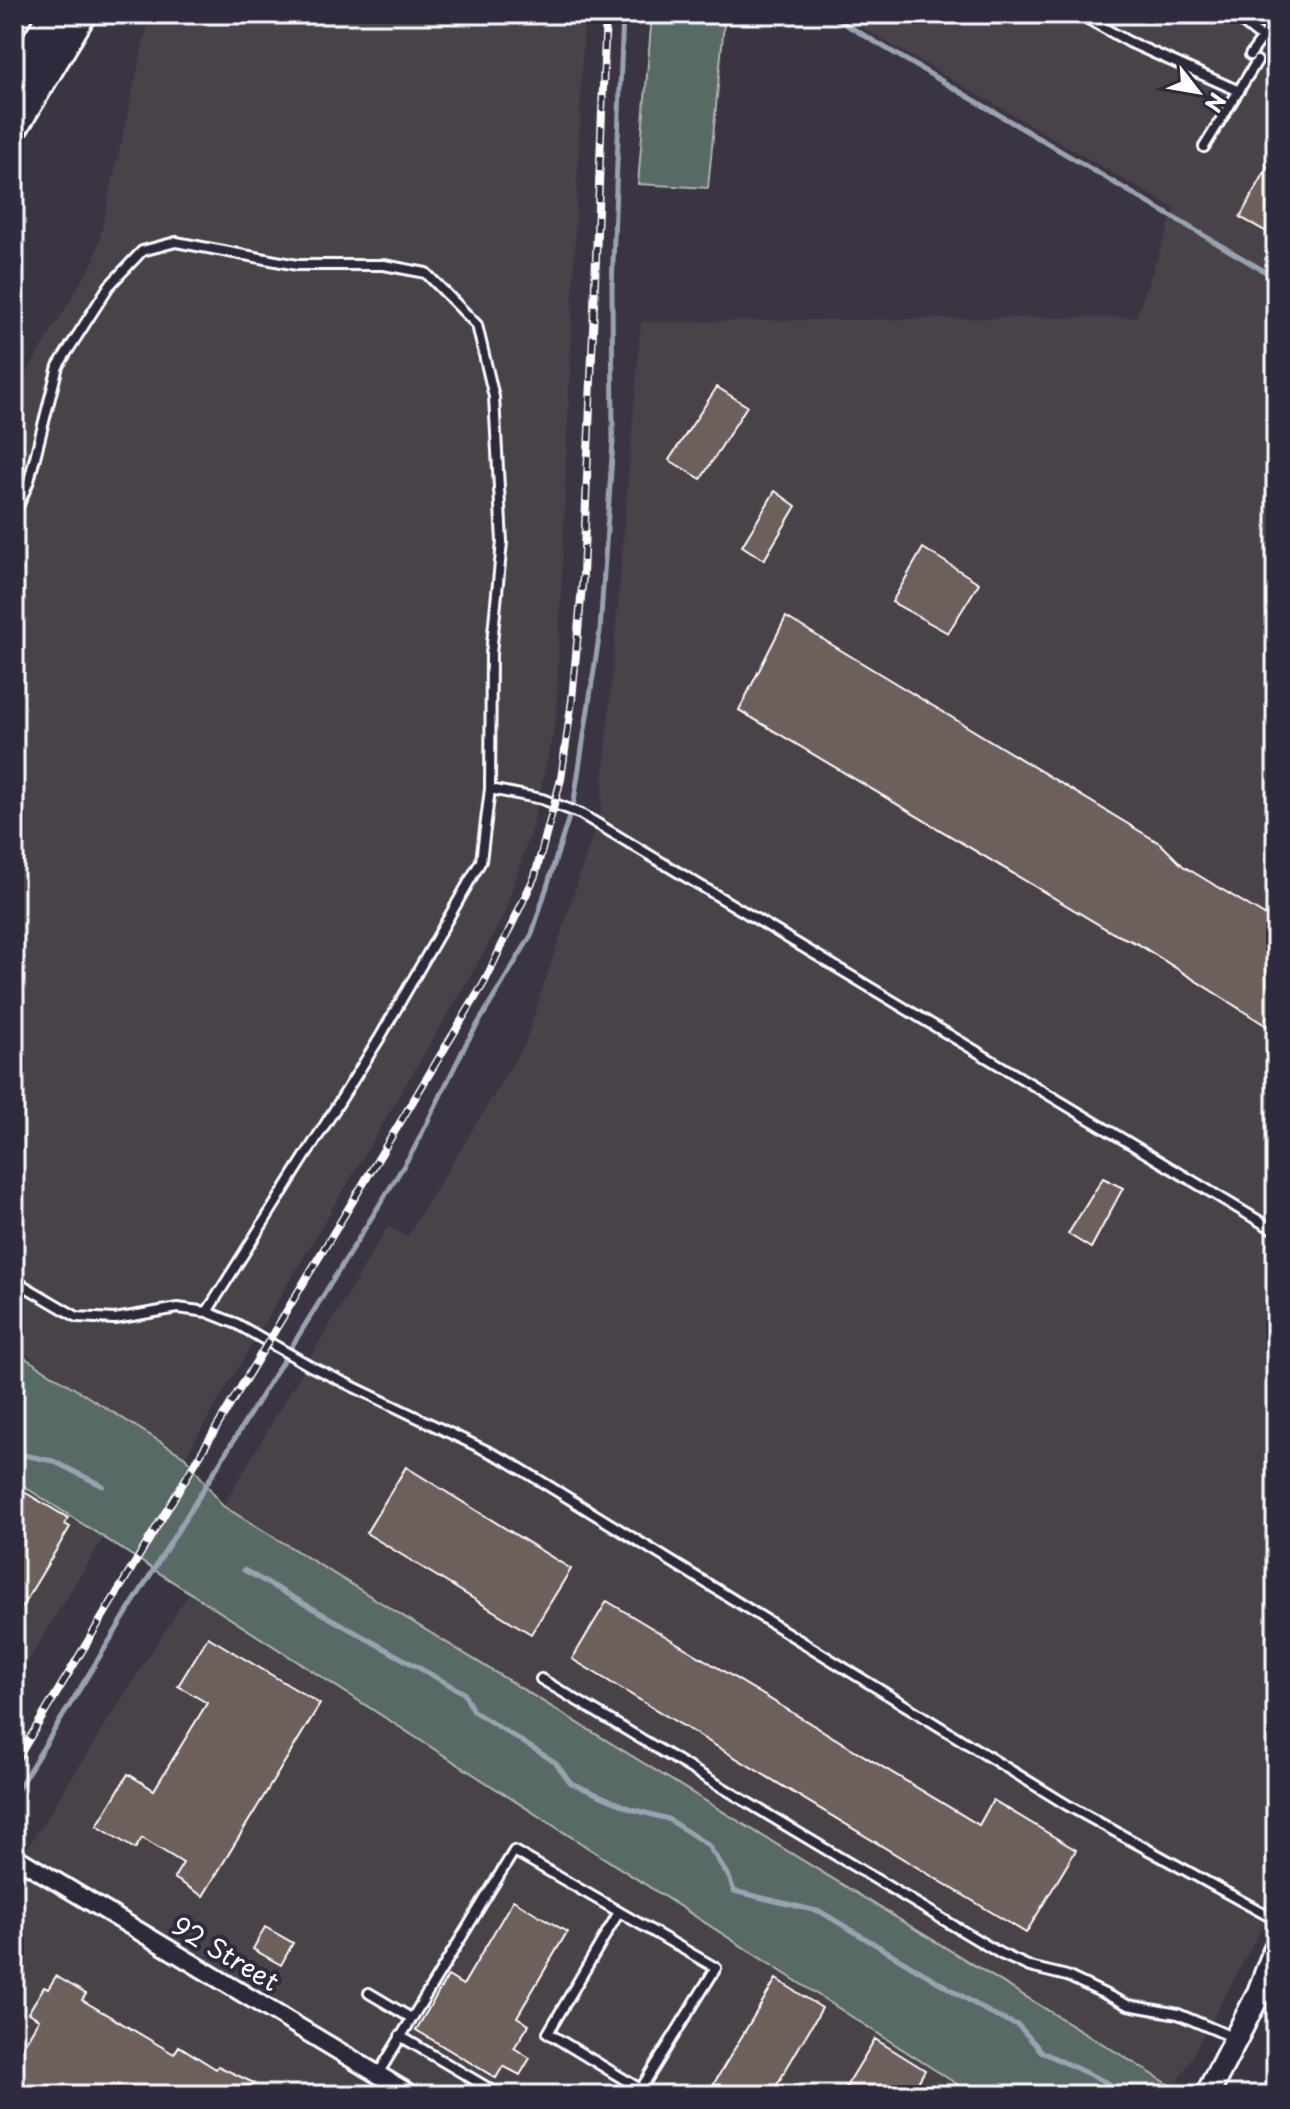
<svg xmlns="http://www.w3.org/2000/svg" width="1290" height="2109" font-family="'Playpen Sans',sans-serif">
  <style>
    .built { fill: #4a424a }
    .green { fill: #586b65; stroke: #acb5b2; stroke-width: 2 }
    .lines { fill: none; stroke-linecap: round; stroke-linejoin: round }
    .stream { stroke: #98a3b2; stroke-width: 5 }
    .building { fill: #6d605c; stroke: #fff; stroke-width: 2 }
    .service-casing { stroke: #fff; stroke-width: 14 }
    .minor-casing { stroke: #fff; stroke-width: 22 }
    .secondary-casing { stroke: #fff; stroke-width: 28 }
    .motorway-casing { stroke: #fff; stroke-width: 36 }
    .service { stroke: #2f2a3d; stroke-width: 8 }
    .minor { stroke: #2f2a3d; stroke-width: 16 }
    .secondary { stroke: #2f2a3d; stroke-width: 22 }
    .motorway { stroke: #2f2a3d; stroke-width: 30 }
    .rail-casing { stroke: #fff; stroke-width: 8 }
    .rail { stroke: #2f2a3d; stroke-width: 5; stroke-dasharray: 15; stroke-linecap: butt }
    .labels { text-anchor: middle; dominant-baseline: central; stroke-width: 8; stroke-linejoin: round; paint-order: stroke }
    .street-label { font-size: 26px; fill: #fff; stroke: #2f2a3d }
  </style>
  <rect width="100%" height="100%" fill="#3b3543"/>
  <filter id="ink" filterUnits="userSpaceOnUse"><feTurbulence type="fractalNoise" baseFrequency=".0125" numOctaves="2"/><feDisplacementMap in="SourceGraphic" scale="16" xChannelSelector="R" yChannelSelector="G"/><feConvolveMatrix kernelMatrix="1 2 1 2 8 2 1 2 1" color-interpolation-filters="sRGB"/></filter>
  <g filter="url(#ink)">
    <path class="built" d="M150 14H584L556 719 533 824 503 917 471 975 185 1457 38 1365 14 1340V394L95 259Z
      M839 14H1276V1881L1260 1931 1175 2088 223 1506 388 1226 407 1237 525 1044 601 810 641 322 1136 317 1175 209Z
      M14 1482 104 1537 14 1684Z
      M189 1593 973 2095H14V1869Z"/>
    <path class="green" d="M652 14H725L708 188 638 184Z
      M14 1351 185 1457 223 1506 1175 2088 1171 2095H974L14 1480Z"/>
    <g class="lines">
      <path class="stream" d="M828 14 1276 278
        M14 1453 53 1461 103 1486
        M244 1570 464 1693 473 1711 555 1762 571 1783 631 1809 668 1819 708 1845 729 1877 734 1891 821 1912 997 2017 1018 2025 1042 2052 1110 2084
        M14 1795 414 1149 467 1042 532 934 574 801 600 631 613 441 612 287 623 14"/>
    </g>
    <path class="building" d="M1276 152V237L1240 217Z
      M717 387 747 406 701 479 669 460Z
      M775 491 796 506 764 560 742 546Z
      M923 548 979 583 948 633 892 602Z
      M786 617 1161 844 1183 866 1276 922V1032L1138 944 1113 933 739 710Z
      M1103 1178 1123 1188 1091 1248 1068 1234Z
      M406 1467 571 1569 531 1634 366 1533Z
      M14 1486 68 1518 65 1524 70 1527 14 1620Z
      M607 1601 979 1825 993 1800 1076 1850 1026 1933 572 1659Z
      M208 1637 320 1704 203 1896 174 1878 183 1863 142 1838 135 1849 97 1826 128 1774 154 1790 207 1703 178 1686Z
      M513 1900 567 1932 517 2017 529 2025 514 2048 530 2058 520 2075 503 2066 496 2078 416 2030 448 1976 463 1985Z
      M265 1927 293 1943 281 1965 253 1949Z
      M56 1976 86 1994 82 2000 174 2054 179 2046 216 2069 218 2066 254 2083 241 2095H14V2061L39 2019 28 2013 44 1987 48 1989Z
      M776 1979 822 2008 771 2095H707Z
      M875 2039 925 2070 911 2095H841Z"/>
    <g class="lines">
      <defs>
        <path id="service" d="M1079 14 1129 42 1239 91
          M1232 14 1261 37
          M1250 55 1276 19
          M1204 147 1257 61
          M14 516 29 481 58 366 109 286 142 251 176 242 297 265H384L426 273 477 325 494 397 502 542 491 654 490 789 542 799 581 814 1276 1231
          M14 1280 77 1317 115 1319 178 1308 207 1312 237 1324 312 1367 508 1461 1067 1805 1276 1920
          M207 1312 379 1039 481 861 490 789
          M541 1679 1001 1954 1030 1967 1067 1976 1128 2005 1178 2014 1232 2037
          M619 1912 548 2033 640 2089
          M369 1993 411 2018
          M400 2036 500 2095
          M378 2074 514 1851 716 1968 637 2095"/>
        <path id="minor" d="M14 1856 412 2095"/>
        <path id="secondary" d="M1207 2095 1258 1995 1276 1948"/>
        <path id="motorway" d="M14 81 55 14
          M14 124 80 14"/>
      </defs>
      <use href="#service" class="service-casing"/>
      <use href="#minor" class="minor-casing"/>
      <use href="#secondary" class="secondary-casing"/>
      <use href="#motorway" class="motorway-casing"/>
      <use href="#service" class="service"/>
      <use href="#minor" class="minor"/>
      <use href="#secondary" class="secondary"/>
      <use href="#motorway" class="motorway"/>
      <defs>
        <path id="rail" d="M14 1764 484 983 535 876 561 779 572 700 583 575 606 14"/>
      </defs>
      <use href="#rail" class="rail-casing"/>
      <use href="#rail" class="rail"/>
    </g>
  </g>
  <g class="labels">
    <g class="street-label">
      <text transform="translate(226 1953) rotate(31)">92 Street</text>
    </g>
  </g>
  <rect width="1290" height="2109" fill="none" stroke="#2f2a3d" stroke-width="48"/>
  <rect x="24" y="24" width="1242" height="2061" fill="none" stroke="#fff" stroke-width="3" filter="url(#ink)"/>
  <g transform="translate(1198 92) rotate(121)" stroke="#2f2a3d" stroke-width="6" paint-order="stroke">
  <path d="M0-6L14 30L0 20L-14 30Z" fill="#ffffff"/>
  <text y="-12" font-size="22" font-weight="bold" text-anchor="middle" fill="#ffffff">N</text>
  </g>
</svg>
